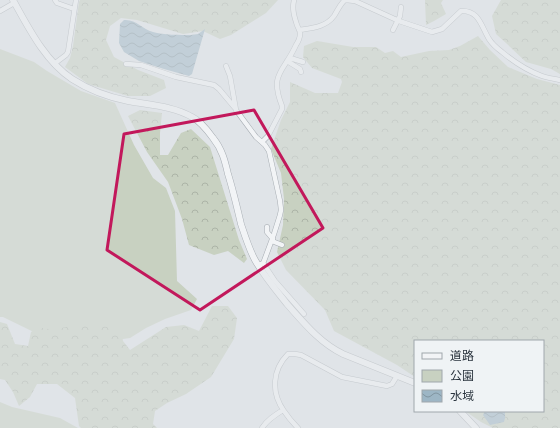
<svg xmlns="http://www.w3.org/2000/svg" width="560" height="428" font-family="Karla,'Noto Sans JP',sans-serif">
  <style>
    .green { fill: #c8d1c1 }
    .forest { fill: url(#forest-crowns) }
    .water { fill: url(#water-waves) }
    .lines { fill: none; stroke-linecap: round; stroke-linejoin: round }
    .minor-casing { stroke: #a6acb2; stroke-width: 5.5 }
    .tertiary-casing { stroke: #a6acb2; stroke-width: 7 }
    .minor { stroke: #f2f4f6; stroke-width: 4.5 }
    .tertiary { stroke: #f2f4f6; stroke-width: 6 }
    .marked { fill: none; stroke: #c2185b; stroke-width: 3; stroke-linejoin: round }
  </style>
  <defs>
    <pattern id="forest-crowns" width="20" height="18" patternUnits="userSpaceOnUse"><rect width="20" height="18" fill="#c8d1c1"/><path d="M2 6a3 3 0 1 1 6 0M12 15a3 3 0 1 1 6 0" fill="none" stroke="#acb4a7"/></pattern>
    <pattern id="water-waves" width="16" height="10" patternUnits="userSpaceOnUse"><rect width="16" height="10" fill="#9db6c5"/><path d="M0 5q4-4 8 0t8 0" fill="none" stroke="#8095a1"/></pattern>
  </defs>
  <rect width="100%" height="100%" fill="#e0e4e8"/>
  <path class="green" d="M0 49 34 62 47 71 81 91 115 103 134 145 153 178 166 188 175 211 177 281 197 299 191 310 165 319 146 328 130 338 116 340 46 338 3 317H0Z
    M0 402 12 407 60 418 78 428H0Z"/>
  <path class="forest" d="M80 0H278L266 13 231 35 220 39 203 31 183 34 137 20 121 18 110 26 106 40 114 57 138 70 164 80 166 88 150 96H128L88 84 65 67 70 58 73 46 79 2Z
    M425 0H443L441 3 446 14 434 21 426 25Z
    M501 0H560V74L551 69 526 62 506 43 496 34 492 16Z
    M478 36 490 50 508 67 537 79 560 85V428H493L481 422 465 411H543V341H415V377L397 365 334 331 325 310 286 270 277 252 283 225 284 199 281 173 271 149 281 120 290 102V82L315 93H338L342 82 341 79 312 68 303 57 304 46 317 41 353 47H376L385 53 393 51 401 57 429 51 449 50 460 46Z
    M140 110 162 113 160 133V155H168L181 133 191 129 210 147 239 240 247 259 244 263 228 251 214 255 189 245 182 219 168 182 147 152 128 116Z
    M212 306H228L237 318 234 339 211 377 186 394 167 403 155 411 153 424 157 428H81L79 426 75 398 57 384H37L30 397 19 406 13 392 5 380 0 379V322L7 324 15 344 28 346 31 332 38 327 53 330 83 323 121 329 123 341 130 350 166 327 184 325 199 331Z"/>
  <path class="water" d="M124 20C136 19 142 29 153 32 163 35 180 35 191 35L198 34 205 29 192 74 189 76 164 69 139 61 124 52 119 43 120 24Z
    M485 411H505V418L504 422 490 425 483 415Z"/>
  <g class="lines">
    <defs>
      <path id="minor" d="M55 0 57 3 74 9
        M346 0 355 1 399 21 432 32 442 29 461 11C479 10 481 26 489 39 492 44 498 49 502 52 514 62 528 71 542 76 548 78 554 79 560 80
        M0 11 14 3
        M299 30C312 28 326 27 334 16 338 10 340 4 345 0
        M393 30 400 16 401 7
        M290 58 303 62
        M287 61 300 69 301 72
        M54 64 66 55 68 52 76 0
        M126 64 141 65 176 77 214 85 219 89 235 108
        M226 66 230 76 236 110 256 137 265 145 269 151 280 201 281 210 280 215 274 234 264 261 263 263 258 265
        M262 142 268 136 282 109V106C269 73 284 72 296 45 298 42 300 38 300 34 300 30 298 28 297 25 294 16 292 9 294 0
        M267 227V232L273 239
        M272 241 282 245
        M263 263 275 281 304 314
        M262 428C267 420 275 415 283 410
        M298 428C293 423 288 417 284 411 271 393 272 370 288 354H295L301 355 342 377 387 386 392 384 397 376"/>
      <path id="tertiary" d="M13 0C28 27 45 61 72 79 89 90 108 97 128 101 149 105 173 106 192 117 200 121 208 131 213 138 222 149 225 161 228 174 233 190 237 207 241 224 245 236 249 249 255 260 264 276 276 290 287 304 304 323 320 343 343 354L415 383
        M460 411 476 428"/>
    </defs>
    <use href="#minor" class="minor-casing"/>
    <use href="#tertiary" class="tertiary-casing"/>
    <use href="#minor" class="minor"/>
    <use href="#tertiary" class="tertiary"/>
  </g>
  <path d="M0 0H560V428H0ZM254 110 323 228 200 310 107 250 124 134Z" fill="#e0e4e8" fill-opacity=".55" fill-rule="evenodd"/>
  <path class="marked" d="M254 110 323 228 200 310 107 250 124 134Z"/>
  <rect x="414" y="340" width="130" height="72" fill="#eff3f5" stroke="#a0a7ac"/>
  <rect x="422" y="353" width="20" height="6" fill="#f2f4f6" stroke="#a0a7ac"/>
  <text x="450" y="360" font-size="12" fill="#2a343e">道路</text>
  <rect x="422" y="370" width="20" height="12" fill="#c8d1c1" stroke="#a0a7ac"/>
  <text x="450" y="380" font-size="12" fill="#2a343e">公園</text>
  <rect x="422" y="390" width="20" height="12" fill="url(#water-waves)" stroke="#a0a7ac"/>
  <text x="450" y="400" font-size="12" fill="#2a343e">水域</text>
</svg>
